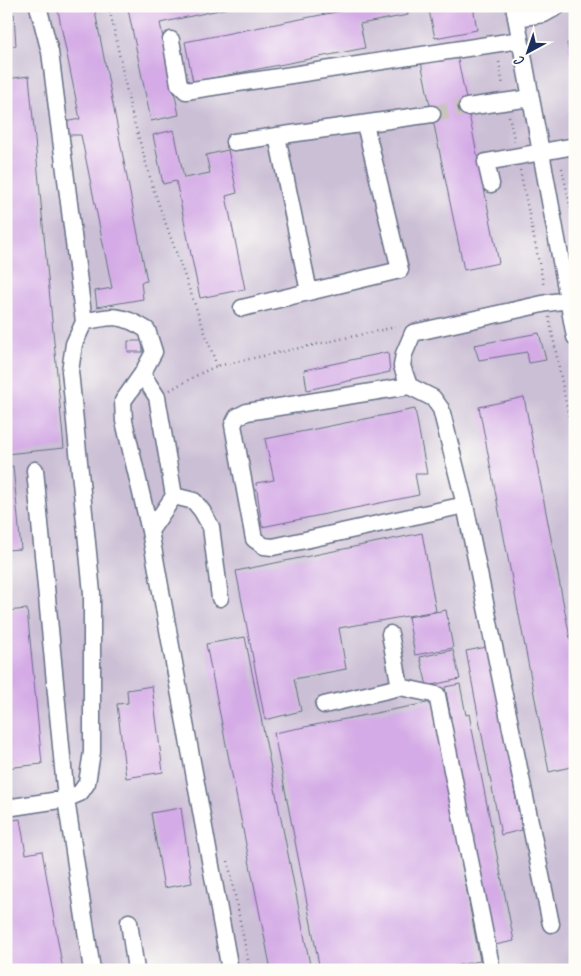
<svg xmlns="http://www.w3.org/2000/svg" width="581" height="976" font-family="Caveat,sans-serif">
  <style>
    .industrial { fill: #cbbfd5 }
    .building { fill: #d4abe6 }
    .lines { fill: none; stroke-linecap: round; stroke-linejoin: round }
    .minor-tunnel { stroke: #c9c4bc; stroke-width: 16; stroke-dasharray: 16 8; stroke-linecap: butt }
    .minor-casing { stroke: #677087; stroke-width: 19 }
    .path { stroke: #677087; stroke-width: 2.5; stroke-dasharray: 1 4; stroke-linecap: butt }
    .minor { stroke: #fff; stroke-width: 16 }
  </style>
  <rect width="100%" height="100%" fill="#fdfcf7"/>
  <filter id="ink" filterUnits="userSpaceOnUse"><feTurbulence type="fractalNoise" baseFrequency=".02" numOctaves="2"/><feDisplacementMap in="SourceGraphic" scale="10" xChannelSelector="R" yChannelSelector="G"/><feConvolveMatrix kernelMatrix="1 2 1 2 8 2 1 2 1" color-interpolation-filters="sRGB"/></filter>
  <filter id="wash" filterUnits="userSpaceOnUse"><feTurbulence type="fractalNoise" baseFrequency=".0096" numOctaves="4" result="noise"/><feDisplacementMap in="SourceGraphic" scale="20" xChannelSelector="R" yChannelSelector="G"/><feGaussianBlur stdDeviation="1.12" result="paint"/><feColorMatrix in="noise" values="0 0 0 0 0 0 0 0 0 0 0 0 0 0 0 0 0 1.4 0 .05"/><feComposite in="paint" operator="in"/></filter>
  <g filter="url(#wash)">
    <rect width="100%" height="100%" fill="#f5e9d3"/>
    <path class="industrial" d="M6 6H575V970H6Z"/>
    <g id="blocks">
      <path class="building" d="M57 6H94L147 281 141 282 143 299 97 307 95 291 112 288 81 135H67L64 122 80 119Z
        M132 6H237L160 23 179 115 151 121 128 9Z
        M355 6H406L408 15 360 24 365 48 193 82 185 42 356 8Z
        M428 6H473L477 30 435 38Z
        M6 14H14L16 46 6 47Z
        M575 42V79H574L567 43Z
        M457 55 499 263 464 270 421 62Z
        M29 76 64 448 6 454V79Z
        M174 130 184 178 210 173 206 155 228 150 237 193 226 196 245 289 200 298 176 181 163 184 153 135Z
        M539 333 546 360 529 363 527 352 479 360 474 345Z
        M128 341H143V352H128Z
        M388 352 390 372 307 390 304 370Z
        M524 397 575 664V766L549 772 479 407Z
        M415 409 427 474H415L419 495 262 527 256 483 274 480 265 439Z
        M13 466 21 549 6 550V467Z
        M422 533 436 611 339 628 346 669 294 679 301 711 265 720 236 571Z
        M27 609 42 764 6 768V611Z
        M446 610 453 648 415 655 408 617Z
        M245 637 311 970H271L206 644Z
        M487 647 522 830 501 835 466 651Z
        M453 650 460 679 427 686 420 657Z
        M460 684 466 715 469 714 514 941 490 946 445 719 451 718 445 687Z
        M152 686 163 772 126 778 117 704 128 703 127 690Z
        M432 702 480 961 433 970H320L274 733Z
        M181 808 192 883 164 888 151 813Z
        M20 819 26 854 42 851 63 970H6V821Z"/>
    </g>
  </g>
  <g filter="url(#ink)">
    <use href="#blocks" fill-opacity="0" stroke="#677087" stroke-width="1"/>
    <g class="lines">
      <path class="minor-tunnel" d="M432 114 467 107"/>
      <defs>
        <path id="minor" d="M38 6 50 52 84 322
          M514 6 575 337
          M516 18 544 14 558 6
          M171 40 179 84 186 91 520 40
          M467 107 531 98
          M277 136 309 292
          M234 142 432 114
          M491 184 486 162 575 146
          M242 308 400 270 365 124
          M142 374 157 397 174 496
          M409 386 247 412 237 417 233 425 254 539 264 546 273 547 465 505
          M35 470 66 799 92 970
          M150 531 174 496 194 501 202 511 211 527 220 598
          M390 634 400 687
          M324 705 400 687 437 695 492 970
          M6 808 66 799 80 793 87 783 92 752V593L70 371 74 344 84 322C112 315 122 314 147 330L154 352 142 374 123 401 124 421 150 531 230 970
          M129 922 136 970
          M551 924 465 505 441 409 433 398 409 386 402 366 404 354 413 333 547 303 568 300"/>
      </defs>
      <use href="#minor" class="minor-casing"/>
      <path class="path" d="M109 6 131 111 154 191 217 366
        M499 62 503 86
        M509 116 515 143
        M562 168 575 229
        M520 170 544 287
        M549 317 575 448
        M170 390 201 373 217 366 400 326
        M228 861 250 970"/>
      <use href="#minor" class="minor"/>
    </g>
  </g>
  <rect width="581" height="976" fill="none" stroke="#fdfcf7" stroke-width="25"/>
  <g transform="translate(528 52) rotate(220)" stroke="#fdfcf7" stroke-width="4" paint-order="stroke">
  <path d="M0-4L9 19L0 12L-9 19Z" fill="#1b2f5e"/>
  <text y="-8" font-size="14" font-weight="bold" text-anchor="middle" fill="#1b2f5e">С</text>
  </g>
</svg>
